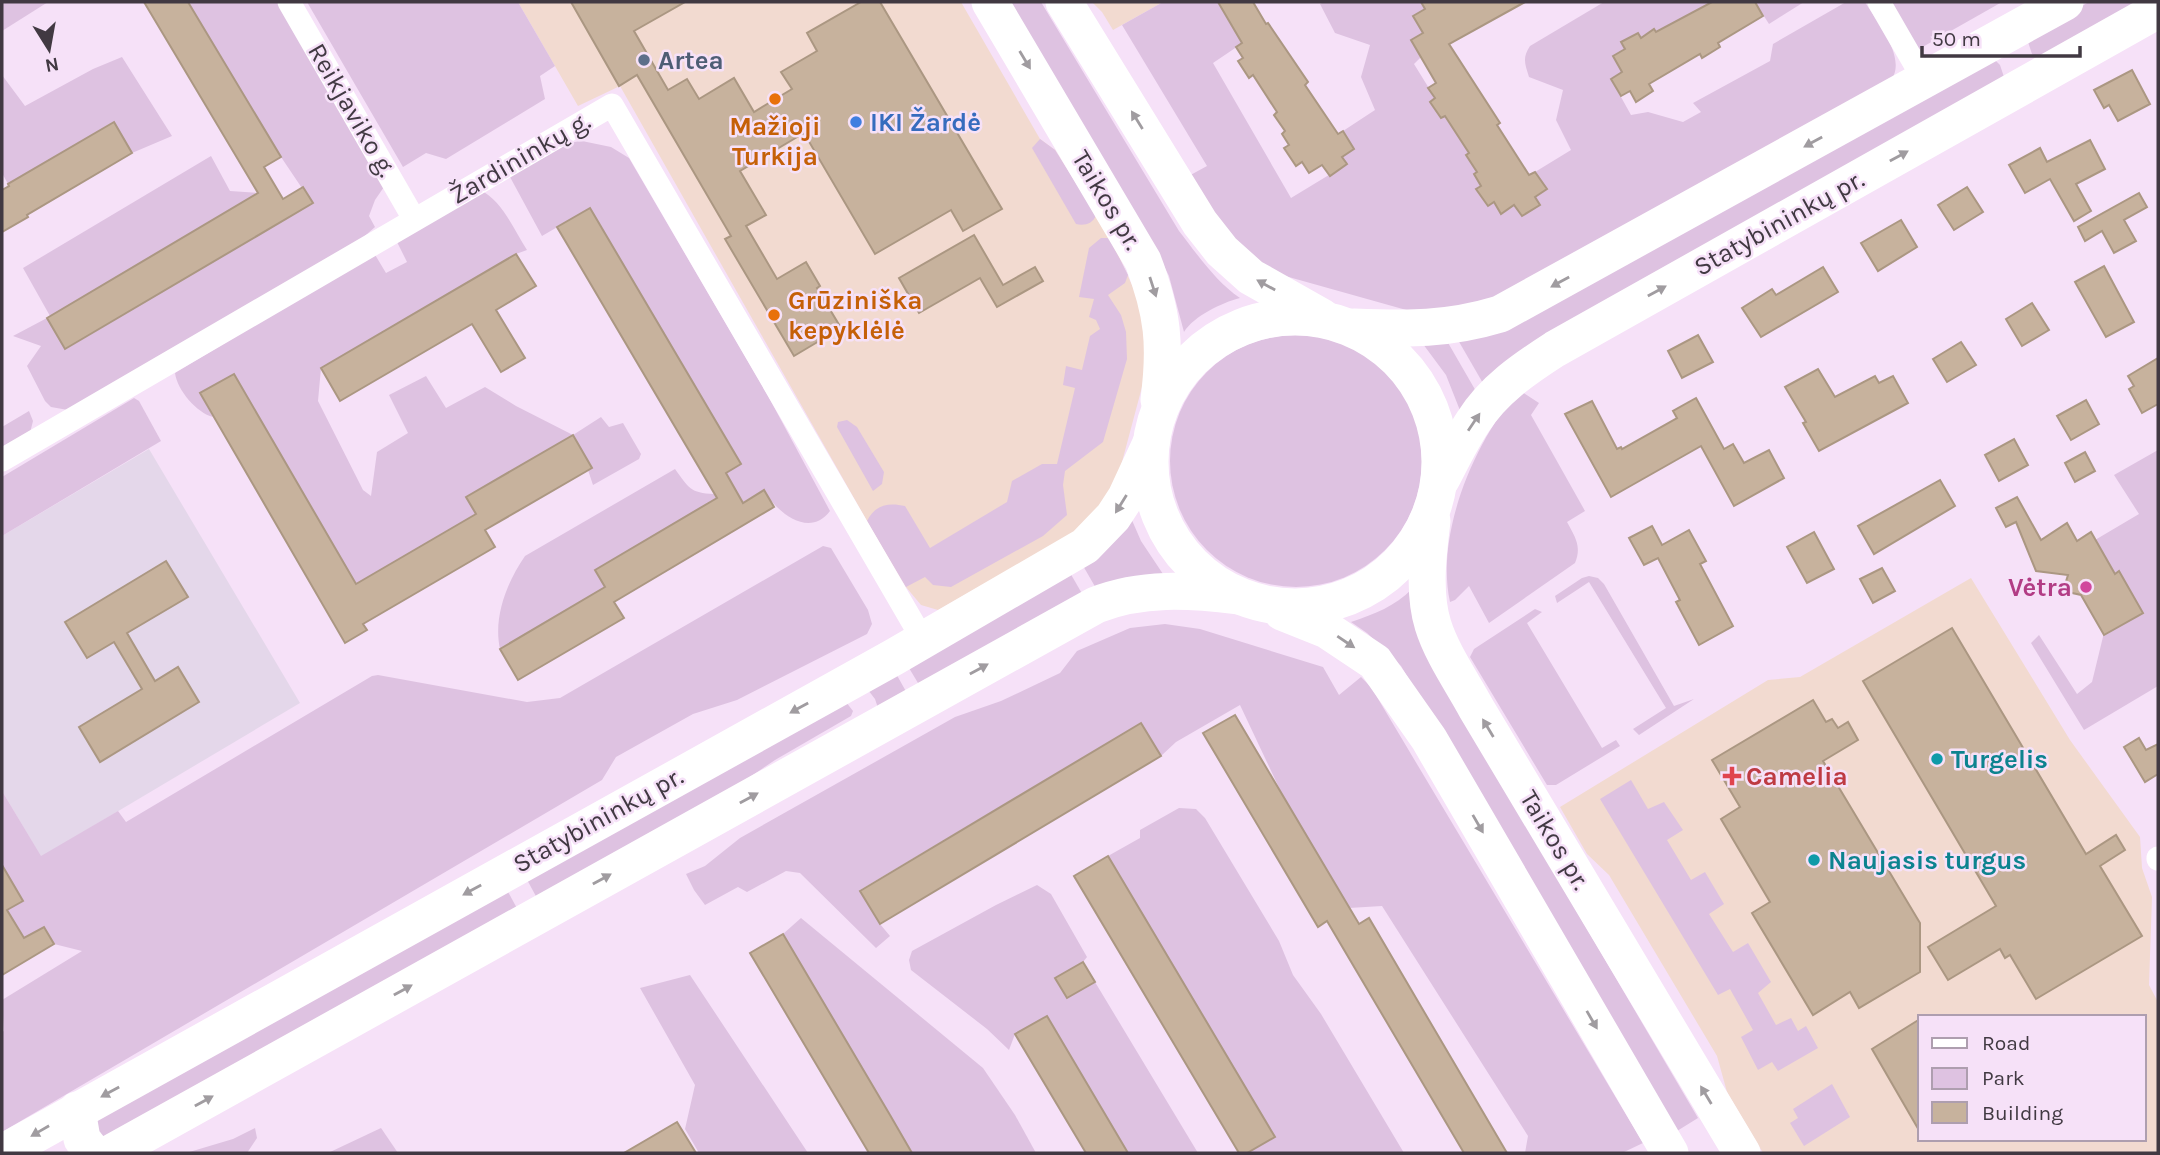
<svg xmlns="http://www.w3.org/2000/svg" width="2160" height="1155" viewBox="0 0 2160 1155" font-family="Karla,sans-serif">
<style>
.commercial{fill:#f2dad0;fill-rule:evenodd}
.education{fill:#e4d7ea}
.green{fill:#dec2e1}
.building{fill:#c7b29d;stroke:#ab9782;stroke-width:2}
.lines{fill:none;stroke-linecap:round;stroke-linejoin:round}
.minor{stroke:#fff;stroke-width:23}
.primary{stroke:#fff;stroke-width:37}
.oneway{fill:#a09ca0}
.service-dot{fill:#5c6f8a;stroke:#f6e1f8;stroke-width:2.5}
.food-dot{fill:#e8710a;stroke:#f6e1f8;stroke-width:2.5}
.shop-dot{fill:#3f7fe0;stroke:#f6e1f8;stroke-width:2.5}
.hotel-dot{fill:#d1479c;stroke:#f6e1f8;stroke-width:2.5}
.culture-dot{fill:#0f9aa8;stroke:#f6e1f8;stroke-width:2.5}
.health-dot{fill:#e0444e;stroke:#f6e1f8;stroke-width:2.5}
.labels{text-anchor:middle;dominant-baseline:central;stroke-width:5;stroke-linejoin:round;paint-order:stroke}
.service-label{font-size:26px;font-weight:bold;fill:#4e5e75;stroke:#f6e1f8;text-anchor:start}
.street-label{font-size:26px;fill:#413942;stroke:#f6e1f8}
.shop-label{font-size:26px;font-weight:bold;fill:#366cbe;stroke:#f6e1f8;text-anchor:start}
.food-label{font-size:26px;font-weight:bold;fill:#c56008;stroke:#f6e1f8}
.hotel-label{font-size:26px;font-weight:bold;fill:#b23c85;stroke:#f6e1f8;text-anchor:end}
.culture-label{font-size:26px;font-weight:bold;fill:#0d838f;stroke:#f6e1f8;text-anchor:start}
.health-label{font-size:26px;font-weight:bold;fill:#be3a42;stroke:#f6e1f8;text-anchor:start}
</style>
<rect width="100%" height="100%" fill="#f6e1f8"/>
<!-- commercial -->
<g class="commercial">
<polygon points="518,2 961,2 1040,139 1055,150 1060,158 1116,250 1142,307 1147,358 1142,387 1118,477 1088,525 938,610 921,605 906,587 867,521 620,86 578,106"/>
<polygon points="1092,2 1163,2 1113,30 1102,12"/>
<path d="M1971 578 2070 740 2140 837 2142 868 2152 897 2149 985 2158 1002V1153H1763L1727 1092 1717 1056 1609 875 1587 854 1560 807 1768 680 1800 677ZM1920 1017H2144V1139H1920Z"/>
</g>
<!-- education -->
<polygon class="education" points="149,449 300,703 41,857 2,791 2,536"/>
<!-- green -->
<g class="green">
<polygon points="2,2 48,2 2,31"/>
<polygon points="188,2 278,2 386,184 375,200 369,216 375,227 358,242 68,410 51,407 45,401 27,366 41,346 13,336 47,318 66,349 312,203 281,157"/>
<polygon points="307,2 518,2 555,66 540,76 545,99 446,159 426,153 403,167"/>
<path d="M1009 2H1041L1179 231C1197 254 1216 282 1240 298 1221 303 1194 316 1184 332L1169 276 1153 244Z"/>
<path d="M1163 2H1218L1228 18 1237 14 1253 36 1213 63 1291 198 1347 164 1342 156 1354 149 1343 131 1375 110 1361 77 1370 45 1335 33 1320 4 1324 2H1424L1422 4 1425 9 1413 17 1423 33 1421 57 1414 64 1435 98 1430 102 1441 118 1445 116 1462 142 1465 141 1477 172 1474 174 1481 186 1477 189 1488 206 1494 202 1501 213 1514 205 1522 216 1539 205 1535 197 1546 189 1535 172 1571 150 1556 120 1563 90 1529 77C1525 64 1522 58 1530 46L1604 2 1710 3 1656 32 1654 30 1641 38 1638 33 1621 42 1625 49 1613 56 1622 72 1611 79 1631 115 1648 112 1683 122 1701 112 1693 103 1770 61 1773 44 1846 2H1865C1877 22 1906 56 1892 79L1501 299 1417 313 1278 274 1246 257 1185 178 1207 166 1122 25Z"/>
<polygon points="1755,2 1804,2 1769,24"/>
<polygon points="1890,2 2002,2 1919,49"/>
<polygon points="2089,2 2147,2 2037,57 2032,54 2028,42 2035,32"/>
<polygon points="122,57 172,136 132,153 113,122 8,184 2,173 2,75 25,106 93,69"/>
<polygon points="1994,59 2000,65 2004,77 1484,385 1458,340"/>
<path d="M1040 139 1055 150 1096 215C1093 224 1084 226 1076 224L1032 148Z"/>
<path d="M582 141 611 147 629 158 767 394 830 511C809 539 777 512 764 491L743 503 726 473 741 464 590 208 542 236 510 177 567 143Z"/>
<polygon points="211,156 230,191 258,193 50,316 23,268"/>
<path d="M480 190C502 200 514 230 527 250L516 254 321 368 318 401 363 490 371 496 377 452 408 433 389 395 426 376 446 408 485 387 516 406 573 435 601 417 609 427 623 423 641 454 639 459 593 485 588 470 466 497 476 514 356 584 234 374 200 393 213 417C197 413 177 390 175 373L374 253 386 273 407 262 396 240Z"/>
<path d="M1101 238H1109L1128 275 1125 283 1108 295 1121 315 1126 332 1127 359 1103 442 1065 471 1063 485 1067 515 1043 536 951 587 933 585 925 577 906 587 867 521C875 505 888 502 905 506L930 548 1007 502 1012 481 1042 464H1057L1075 388 1063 385 1066 366 1082 370 1090 336 1100 329 1096 320 1089 317 1094 299 1079 297 1089 248Z"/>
<circle cx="1296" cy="461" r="126"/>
<polygon points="1447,341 1477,393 1461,413 1446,375 1423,344"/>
<path d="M1519 390 1539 403 1531 415 1585 511 1567 522C1575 537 1582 546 1575 563L1489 623 1469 586 1455 600 1450 602C1435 533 1475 441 1519 390Z"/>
<polygon points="134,398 139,401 161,441 2,536 2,477"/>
<polygon points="29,411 33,421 30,433 2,449 2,427"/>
<polygon points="847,420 857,427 884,472 882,484 873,491 837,427 838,422"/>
<polygon points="2158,450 2158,686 2084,730 2031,643 2039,635 2077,694 2092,682 2119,571 2115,574 2095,540 2139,514 2114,475"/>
<path d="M675 469C689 488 690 493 714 494L717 498 595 570 605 587 500 649C493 617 507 582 525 556Z"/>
<polygon points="1131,518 1141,541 1163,574 1097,590 1082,564"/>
<polygon points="823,546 831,548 868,610 872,624 867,634 737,700 693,714 616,757 602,780 2,1132 2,1032 4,1031 2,1000 82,951 54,944 44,927 24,938 7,910 23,900 2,865 2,791 41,856 118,811 126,822 372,676 378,675 527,702 560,698"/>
<polygon points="1069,571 1084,597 921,688 906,663"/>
<polygon points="1589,576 1598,578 1604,584 1674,706 1694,699 1639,735 1633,729 1666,708 1589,582 1557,603 1555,596 1582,578"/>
<path d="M1412 589 1429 660 1698 1118 1677 1131 1401 666 1367 633 1351 622C1375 614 1395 606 1412 589Z"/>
<polygon points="1535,609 1542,612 1527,623 1602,748 1616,740 1620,746 1556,785 1547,785 1470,657 1474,649"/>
<polygon points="1165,624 1200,629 1323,667 1339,695 1361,677 1371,687 1643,1143 1622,1153 1525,1153 1528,1136 1382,906 1349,908 1282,794 1240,705 1176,742 1161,756 1141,723 860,890 880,924 890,936 876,948 800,873 786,871 747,892 738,887 705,905 694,890 686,874 705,866 740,838 955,717 1001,701 1060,673 1077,651 1130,628"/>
<polygon points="894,670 908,695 879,711 875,699 865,686"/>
<polygon points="846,702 853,711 851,716 775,760 702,809 538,900 525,876"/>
<polygon points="1631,780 1648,809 1664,802 1683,830 1667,840 1691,880 1705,872 1724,904 1709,914 1733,952 1748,943 1771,982 1758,993 1776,1025 1791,1018 1798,1031 1806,1026 1818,1048 1778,1071 1772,1062 1758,1070 1741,1037 1753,1030 1730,989 1718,995 1600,799"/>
<polygon points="1179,808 1196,809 1205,818 1279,941 1293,975 1321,1014 1404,1153 1247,1153 1274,1137 1108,856 1140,838 1140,830"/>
<polygon points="1037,885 1051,894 1087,957 1083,962 1055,979 1067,998 1095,982 1198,1153 1128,1153 1047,1016 1015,1034 1009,1050 987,1029 911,970 909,960 912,951 996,905"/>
<polygon points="506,888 519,912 104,1142 92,1120"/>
<polygon points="801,918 983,1068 1015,1115 1036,1153 912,1153 783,934"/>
<polygon points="690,975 808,1153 699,1153 685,1129 695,1085 640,988"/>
<polygon points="1832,1084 1850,1117 1804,1146 1790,1123 1798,1118 1793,1109"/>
<polygon points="255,1128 257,1138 247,1153 186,1153 233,1139"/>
<polygon points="381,1128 398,1153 328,1153"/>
</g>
<!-- building -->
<g class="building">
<polygon points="144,2 188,2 281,157 264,167 283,199 303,187 313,203 65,349 47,318 258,193"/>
<polygon points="571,2 685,2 634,31 668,90 687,79 699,99 734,78 754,112 792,89 781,72 817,51 807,33 861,2 880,2 1002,209 963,231 951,210 875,254 804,133 740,171 766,215 746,226 777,279 806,262 820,286 817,288 841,328 794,356 725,239 731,236 637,75 619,86"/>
<polygon points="1218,2 1253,2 1266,24 1268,23 1308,82 1305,85 1338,134 1343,131 1354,149 1342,157 1347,164 1330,176 1322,165 1309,173 1302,162 1296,166 1284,148 1289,145 1282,134 1285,131 1274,115 1277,112 1253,75 1249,78 1238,61 1243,58 1236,47 1242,43"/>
<polygon points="1421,2 1525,2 1449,44 1500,123 1497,125 1529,175 1535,172 1547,189 1535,197 1540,205 1522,216 1514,205 1501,214 1494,202 1488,206 1476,189 1481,186 1474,174 1477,172 1466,155 1469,153 1445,116 1441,118 1430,102 1435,98 1428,88 1436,83 1411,40 1423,33 1413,16 1425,9"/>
<polygon points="1712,2 1755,2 1763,16 1718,43 1720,47 1702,58 1700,54 1649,84 1653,91 1636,102 1630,91 1621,96 1611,79 1622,72 1613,56 1625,49 1621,42 1638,33 1641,38 1654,29 1656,32"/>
<polygon points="2132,70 2150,104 2118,121 2109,105 2104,108 2094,90"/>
<polygon points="114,122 132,153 27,215 28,217 2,232 2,190 9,186 8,184"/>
<polygon points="2090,140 2105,169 2076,184 2091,211 2074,221 2050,179 2025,193 2009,165 2040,148 2047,162"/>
<polygon points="1967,187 1983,212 1954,230 1938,205"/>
<polygon points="2139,193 2147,207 2124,220 2136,241 2114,253 2102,231 2085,241 2078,227"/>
<polygon points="590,208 741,464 726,473 743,503 764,490 774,507 614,602 624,618 518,680 500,649 605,587 595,570 717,498 557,227"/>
<polygon points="1901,220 1917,247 1878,271 1861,243"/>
<polygon points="974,235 1003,285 1035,267 1043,281 997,307 980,278 919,313 899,278"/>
<polygon points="516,254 536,286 496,310 525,358 501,372 472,324 340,401 321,368"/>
<polygon points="2104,266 2134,322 2106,337 2075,282"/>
<polygon points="1823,267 1838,292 1761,337 1742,308 1772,289 1776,295"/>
<polygon points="2032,303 2049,330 2022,346 2006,319"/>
<polygon points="1698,335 1713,362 1682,378 1668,351"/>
<polygon points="1961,342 1976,365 1947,382 1933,359"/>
<polygon points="2158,358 2158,404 2142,413 2129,389 2134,386 2128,376"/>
<polygon points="1818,369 1835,397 1875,376 1879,383 1893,376 1908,403 1819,451 1803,423 1806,422 1785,387"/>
<polygon points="234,374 356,584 476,514 466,497 573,435 592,468 485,530 495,547 363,624 367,630 345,643 200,393"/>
<polygon points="1696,398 1724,449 1733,444 1744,463 1769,450 1784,478 1734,506 1701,446 1611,497 1565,414 1592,401 1617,449 1621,447 1622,449 1677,418 1673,411"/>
<polygon points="2086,400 2099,424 2071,440 2057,416"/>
<polygon points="2014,439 2028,465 1999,481 1985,455"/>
<polygon points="2085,452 2095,471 2075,482 2065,463"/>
<polygon points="1940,480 1955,506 1874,554 1858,526"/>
<polygon points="2017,497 2041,540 2067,523 2077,541 2091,532 2115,574 2119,571 2143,613 2104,635 2081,595 2063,591 2068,575 2036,571 2016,522 2006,527 1996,508"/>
<polygon points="1652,526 1662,545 1689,530 1706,561 1700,564 1733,626 1699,645 1676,602 1680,600 1658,558 1644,565 1629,538"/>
<polygon points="1814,532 1834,569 1807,583 1787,547"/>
<polygon points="166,561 188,597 127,633 155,681 178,667 199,702 100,762 79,727 142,689 114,642 87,658 65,622"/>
<polygon points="1882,568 1895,591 1873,603 1860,579"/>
<polygon points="1952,628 2086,854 2116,835 2125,850 2100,866 2142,936 2036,999 2010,955 2005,958 2000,949 1948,980 1928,947 1996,906 1863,681"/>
<polygon points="1813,700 1826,722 1832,719 1838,728 1848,722 1858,740 1823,761 1920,923 1920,972 1859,1008 1850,992 1813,1015 1752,913 1770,902 1721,819 1740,807 1712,760"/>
<polygon points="1235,715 1359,924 1369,918 1507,1153 1464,1153 1327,921 1318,927 1203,733"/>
<polygon points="1141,723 1161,756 880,924 860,891"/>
<polygon points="2139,738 2146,750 2158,744 2158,774 2145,782 2124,747"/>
<polygon points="1108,856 1275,1137 1247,1153 1239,1153 1074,876"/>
<polygon points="2,865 23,901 7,910 24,938 44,927 54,944 2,975"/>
<polygon points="783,934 890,1115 912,1153 869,1153 750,953"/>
<polygon points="1083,962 1095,982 1067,998 1055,978"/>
<polygon points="1047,1016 1128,1153 1086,1153 1015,1034"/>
<polygon points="1920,1019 1920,1132 1872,1049"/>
<polygon points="677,1122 696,1153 624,1153"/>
</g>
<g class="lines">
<!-- minor -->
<g class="minor">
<polyline points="289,2 414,219"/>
<polyline points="1879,2 1924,80"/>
<polyline points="2,460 612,105 923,640"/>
<polyline points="2158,858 2158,859"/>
</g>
<!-- primary -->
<g class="primary">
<path d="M990 2 1143 261C1163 313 1166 345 1159 400"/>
<polyline points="1064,2 1200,223 1222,251 1251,277 1322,317"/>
<circle cx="1295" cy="462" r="145"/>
<path d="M1354 327C1408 329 1447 330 1500 314L2065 2"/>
<path d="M1441 480C1451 461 1461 440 1473 422 1493 390 1524 369 1555 349L2158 10"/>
<path d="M1432 521C1428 554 1423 593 1433 625 1442 654 1462 682 1476 708L1742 1153"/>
<polyline points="1282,612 1327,630 1375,662 1429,739 1670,1153"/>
<polyline points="77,1110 82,1139 93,1153"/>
<polyline points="2,1153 894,657 1085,546 1113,517 1126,497 1151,443"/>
<path d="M111 1153 1096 605C1142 587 1189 590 1238 596"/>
</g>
</g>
<!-- one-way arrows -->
<defs><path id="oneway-solid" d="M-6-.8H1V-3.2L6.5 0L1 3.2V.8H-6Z" transform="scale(1.75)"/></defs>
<g class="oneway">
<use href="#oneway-solid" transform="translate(1025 60) rotate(59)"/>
<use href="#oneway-solid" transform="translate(1137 120) rotate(-122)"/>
<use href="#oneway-solid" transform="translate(1813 142) rotate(151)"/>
<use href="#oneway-solid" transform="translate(1899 156) rotate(-29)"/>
<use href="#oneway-solid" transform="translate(1560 282) rotate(151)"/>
<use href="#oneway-solid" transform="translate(1266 285) rotate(-151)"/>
<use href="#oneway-solid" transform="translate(1153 287) rotate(72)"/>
<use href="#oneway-solid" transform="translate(1657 291) rotate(-29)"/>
<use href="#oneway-solid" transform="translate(1474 422) rotate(-56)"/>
<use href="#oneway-solid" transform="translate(1121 504) rotate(122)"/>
<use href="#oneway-solid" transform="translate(1346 642) rotate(34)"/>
<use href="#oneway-solid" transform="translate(979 669) rotate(-29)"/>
<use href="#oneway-solid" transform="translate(799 708) rotate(151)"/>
<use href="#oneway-solid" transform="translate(1488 728) rotate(-121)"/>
<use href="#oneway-solid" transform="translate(749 798) rotate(-29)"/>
<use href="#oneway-solid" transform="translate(1478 824) rotate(60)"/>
<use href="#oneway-solid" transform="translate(602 879) rotate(-29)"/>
<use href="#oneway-solid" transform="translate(472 890) rotate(151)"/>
<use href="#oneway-solid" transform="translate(403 990) rotate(-29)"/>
<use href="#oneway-solid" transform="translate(1592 1020) rotate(60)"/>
<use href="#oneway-solid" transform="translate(110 1092) rotate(151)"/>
<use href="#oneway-solid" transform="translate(1706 1095) rotate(-121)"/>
<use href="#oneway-solid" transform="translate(204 1101) rotate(-29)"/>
<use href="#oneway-solid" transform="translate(40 1131) rotate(150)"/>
</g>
<!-- markers -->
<circle class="service-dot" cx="644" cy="60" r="7"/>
<g class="food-dot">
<circle cx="775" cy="99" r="7"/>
<circle cx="774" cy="315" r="7"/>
</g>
<circle class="shop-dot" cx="856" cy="122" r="7"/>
<circle class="hotel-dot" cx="2086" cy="587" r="7"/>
<g class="culture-dot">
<circle cx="1937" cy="759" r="7"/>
<circle cx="1814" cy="860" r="7"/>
</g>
<path class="health-dot" d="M1728.5 765.5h7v7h7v7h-7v7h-7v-7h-7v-7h7z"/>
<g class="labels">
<!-- service labels -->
<g class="service-label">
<text x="658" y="60">Artea</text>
</g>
<!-- street labels -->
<g class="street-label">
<text transform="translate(352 110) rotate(60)">Reikjaviko g.</text>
<text transform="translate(520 158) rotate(-30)">Žardininkų g.</text>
<text transform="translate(1107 200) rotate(59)">Taikos pr.</text>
<text transform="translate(1779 223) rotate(-29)">Statybininkų pr.</text>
<text transform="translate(598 820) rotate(-29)">Statybininkų pr.</text>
<text transform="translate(1555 840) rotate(59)">Taikos pr.</text>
</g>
<!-- shop labels -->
<g class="shop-label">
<text x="870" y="122">IKI Žardė</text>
</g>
<!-- food labels -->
<g class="food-label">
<text x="775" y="126">Mažioji<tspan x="775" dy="30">Turkija</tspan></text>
<text x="788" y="300" text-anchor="start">Grūziniška<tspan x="788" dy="30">kepyklėlė</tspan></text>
</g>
<!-- hotel labels -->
<g class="hotel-label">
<text x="2072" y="587">Vėtra</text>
</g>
<!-- culture labels -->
<g class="culture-label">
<text x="1951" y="759">Turgelis</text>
<text x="1828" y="860">Naujasis turgus</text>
</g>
<!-- health labels -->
<g class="health-label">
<text x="1746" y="776">Camelia</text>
</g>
</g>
<!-- border -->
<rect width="2160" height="1155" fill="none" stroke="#413942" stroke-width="7"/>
<!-- legend -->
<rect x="1918" y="1015" width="228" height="126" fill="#f6e1f8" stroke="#ae9eaf" stroke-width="2"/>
<rect x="1932" y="1038" width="35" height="10" fill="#ffffff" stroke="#ae9eaf" stroke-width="2"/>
<text x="1982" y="1050" font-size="21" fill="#413942">Road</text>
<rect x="1932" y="1068" width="35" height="21" fill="#dec2e1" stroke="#ae9eaf" stroke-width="2"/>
<text x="1982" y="1085" font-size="21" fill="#413942">Park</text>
<rect x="1932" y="1102" width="35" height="21" fill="#c7b29d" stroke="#ae9eaf" stroke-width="2"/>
<text x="1982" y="1120" font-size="21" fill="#413942">Building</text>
<!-- north arrow -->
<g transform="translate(49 49) rotate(169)" stroke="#f6e1f8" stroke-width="5" paint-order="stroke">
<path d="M0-5L12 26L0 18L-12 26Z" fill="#413942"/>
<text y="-10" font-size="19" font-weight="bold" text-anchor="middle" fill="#413942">N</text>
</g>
<!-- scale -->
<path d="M1922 46v10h158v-10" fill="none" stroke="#413942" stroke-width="3.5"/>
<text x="1932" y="46" font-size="21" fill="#413942" stroke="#f6e1f8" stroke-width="5" paint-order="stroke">50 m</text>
</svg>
